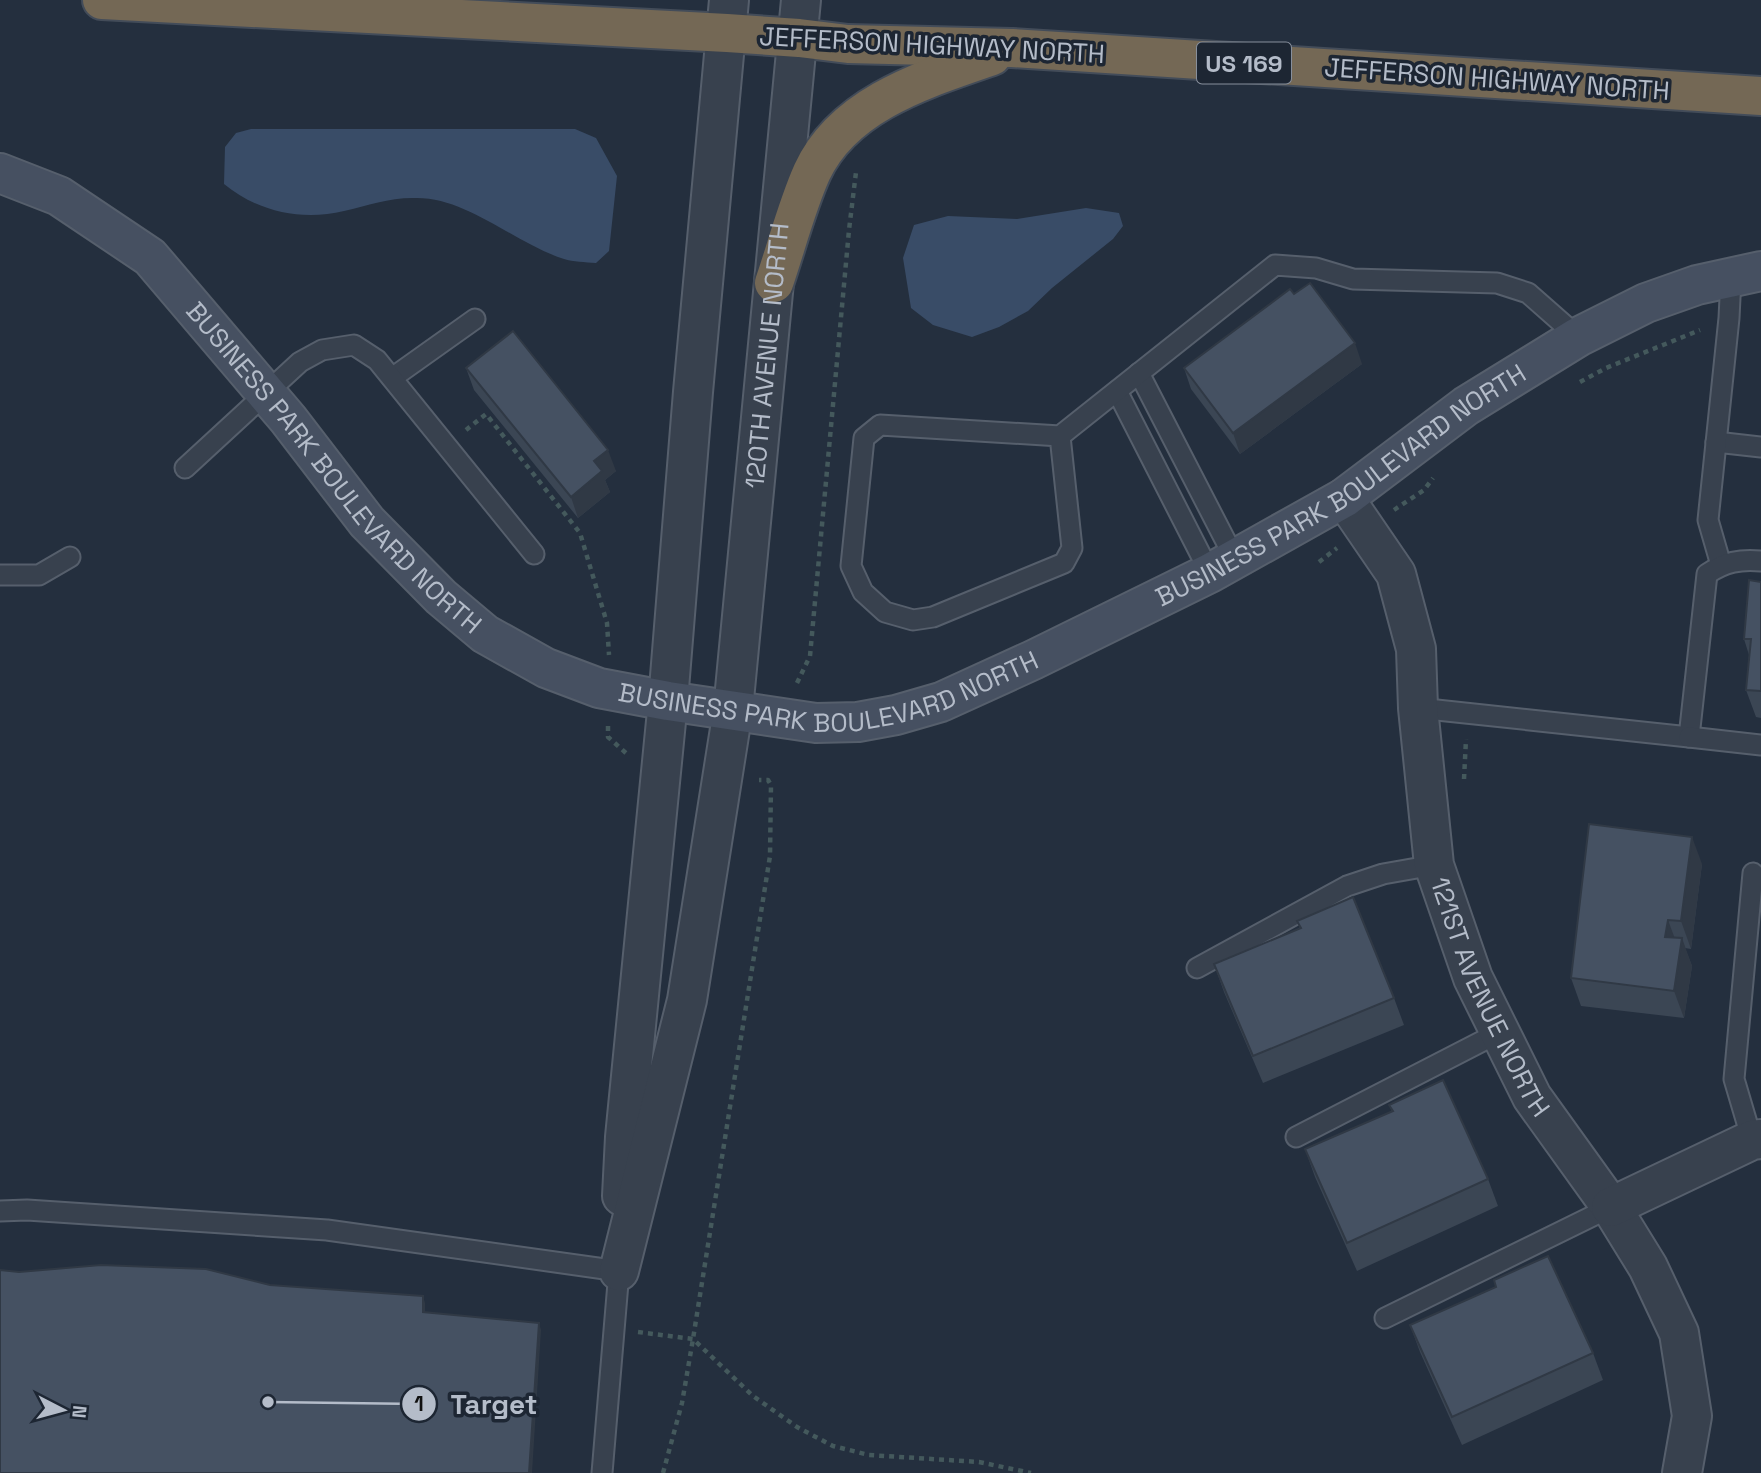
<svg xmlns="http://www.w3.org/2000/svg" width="1761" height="1473" viewBox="0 0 1761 1473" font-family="'Space Grotesk',sans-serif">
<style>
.water{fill:#394c67}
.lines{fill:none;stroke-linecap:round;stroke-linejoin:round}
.lane-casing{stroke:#565f6c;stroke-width:23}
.street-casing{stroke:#565f6c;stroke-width:42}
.secondary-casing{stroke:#565f6c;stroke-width:42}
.highway-casing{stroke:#434c59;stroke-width:42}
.path{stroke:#44595c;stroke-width:4.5;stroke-dasharray:5 5;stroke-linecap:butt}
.lane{stroke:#38414e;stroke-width:19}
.street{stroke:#38414e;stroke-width:38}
.secondary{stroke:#465061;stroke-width:38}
.highway{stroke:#746855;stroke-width:38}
.wall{fill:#3b4654}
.shaded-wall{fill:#303945}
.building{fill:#455162;stroke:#303945;stroke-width:2}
.labels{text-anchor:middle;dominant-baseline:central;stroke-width:7;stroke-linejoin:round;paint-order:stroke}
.shield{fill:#1d2633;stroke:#878f9c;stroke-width:2}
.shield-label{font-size:24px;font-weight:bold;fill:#b4bcc9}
.street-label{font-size:26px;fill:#b4bcc9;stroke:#1d2633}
.leader{fill:none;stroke:#b4bcc9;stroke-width:2.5}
.callout-dot{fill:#b4bcc9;stroke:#1d2633;stroke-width:2.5}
.mark-label{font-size:21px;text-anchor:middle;font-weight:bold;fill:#111}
.callout-label{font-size:28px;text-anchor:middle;font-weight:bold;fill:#b4bcc9;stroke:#1d2633;stroke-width:7;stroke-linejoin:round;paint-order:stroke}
</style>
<rect width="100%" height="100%" fill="#242f3e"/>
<!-- water -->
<g class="water">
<path d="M251 129H575L596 138 617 176 609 251 596 263C585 262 573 262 564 259 516 244 468 198 417 198 391 197 369 205 344 211 302 221 258 212 224 184L225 147 236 133Z"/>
<polygon points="1086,208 1119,213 1123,226 1113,239 1052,288 1028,311 999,327 972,337 933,325 911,308 903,258 914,225 948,216 1017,219"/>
</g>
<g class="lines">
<defs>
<g id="lane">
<polyline points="1139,373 1235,559"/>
<polyline points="392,378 475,319"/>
<polyline points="1117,391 1210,573"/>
<polyline points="1060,436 1072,548 1064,563 933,617 913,620 885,612 863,592 851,566 864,438 880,425 1060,436 1275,265 1316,268 1353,279 1497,283 1528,293 1578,337"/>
<polyline points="1716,442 1761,447"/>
<polyline points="185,468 300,362 322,350 354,345 377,360 534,554"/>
<polyline points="1721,565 1708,520 1729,318 1731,277"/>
<polyline points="0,575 39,575 70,557"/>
<path d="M1418 708 1689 737 1707 574C1725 562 1740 559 1761 561"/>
<polyline points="1689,737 1761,745"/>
<polyline points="1197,968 1347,886 1383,874 1434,865"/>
<polyline points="1296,1137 1500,1032"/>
<polyline points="1752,1140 1734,1079 1753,873"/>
<polyline points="0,1211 27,1210 327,1230 619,1271 602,1473"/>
<polyline points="1385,1318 1611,1207"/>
</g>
<g id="street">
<path id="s1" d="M1344 498 1396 574 1416 649 1418 708 1434 865 1473 978 1532 1097 1611 1207 1648 1267 1679 1333 1692 1416 1682 1473"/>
<polyline points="622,1196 625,1137 668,701 693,392 729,0"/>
<polyline points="1611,1207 1752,1140 1761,1139"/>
<path id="s2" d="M619 1271 687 1000 733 710 801 0"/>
</g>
<g id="secondary">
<path id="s3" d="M0 173 59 196 150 257 288 419 367 522 441 597 485 634 546 668 599 688 668 701 816 723 858 722 896 715 941 702 1033 660 1210 573 1344 498 1466 406 1578 337 1646 303 1697 285 1761 271"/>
</g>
<g id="highway">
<polyline points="102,0 727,33 799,38 848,44 1012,48 1761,96"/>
<path d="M774 283C786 248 797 205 812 172 844 103 926 79 992 56"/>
</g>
</defs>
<!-- lane casing -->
<use href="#lane" class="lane-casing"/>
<!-- street casing -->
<use href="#street" class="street-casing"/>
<!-- secondary casing -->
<use href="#secondary" class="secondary-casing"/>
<!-- highway casing -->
<use href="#highway" class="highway-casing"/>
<!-- path -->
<g class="path">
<polyline points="1580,382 1606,368 1700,330"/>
<polyline points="466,430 486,414 580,533 607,623 609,655"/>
<polyline points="1394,510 1424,490 1433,478"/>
<polyline points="1319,562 1337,548"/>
<polyline points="797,683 810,656 849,230 856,172"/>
<polyline points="608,726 608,737 627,754"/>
<polyline points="1464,779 1466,739"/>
<polyline points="638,1332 693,1339 753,1396 797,1427 833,1446 869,1455 979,1462 1031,1473"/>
<polyline points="663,1473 682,1403 693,1339 770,856 771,785 768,780 759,780"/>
</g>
<!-- lane -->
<use href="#lane" class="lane"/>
<!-- street -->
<use href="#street" class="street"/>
<!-- secondary -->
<use href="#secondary" class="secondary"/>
<!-- highway -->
<use href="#highway" class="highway"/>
</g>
<!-- wall -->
<g class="wall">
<polygon points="1362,364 1240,454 1191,389 1184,368"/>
<polygon points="466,368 616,471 605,480 610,492 578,518 474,390"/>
<polygon points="1761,582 1761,718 1756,717 1746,690 1749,655 1744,639"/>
<polygon points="1702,864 1691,949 1685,948 1692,966 1684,1018 1581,1006 1571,978"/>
<polygon points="1297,921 1394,998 1404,1025 1263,1083 1224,992 1214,964 1300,929"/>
<polygon points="1389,1105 1488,1179 1498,1206 1357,1271 1315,1177 1305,1149 1392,1112"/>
<polygon points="1410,1325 1593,1353 1603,1380 1462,1445 1420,1352"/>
</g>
<!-- shaded-wall -->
<g class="shaded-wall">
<polygon points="1355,343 1362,364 1240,454 1233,433"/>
<polygon points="608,450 616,471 605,480 610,492 578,518 571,497 594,461"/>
<polygon points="1692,837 1702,864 1691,949 1681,921"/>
<polygon points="1668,920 1678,947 1665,937"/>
<polygon points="1682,938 1692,966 1684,1018 1674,991"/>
<polygon points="423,1296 425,1303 425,1319 423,1312"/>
<polygon points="539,1323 541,1330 532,1473 529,1473"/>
</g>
<!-- building -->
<g class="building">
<polygon points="1310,283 1355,343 1233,433 1184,368 1290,289 1294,294"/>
<polygon points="513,331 608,450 594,461 602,471 571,497 466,368"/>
<polygon points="1749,580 1761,582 1761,691 1746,690 1751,639 1744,639"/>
<polygon points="1589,824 1692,837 1681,921 1668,920 1665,937 1682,938 1674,991 1571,978"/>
<polygon points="1353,897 1394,998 1253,1056 1214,964 1301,928 1297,921"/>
<polygon points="1443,1080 1488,1179 1347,1243 1305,1149 1393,1111 1389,1105"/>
<polygon points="1548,1256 1593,1353 1452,1417 1410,1325 1496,1287 1494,1280"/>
<polygon points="101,1265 206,1269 270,1285 423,1296 423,1312 539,1323 529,1473 0,1473 0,1270 19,1272"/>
</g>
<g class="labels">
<!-- shield labels -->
<rect class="shield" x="1197" y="42.5" width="94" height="41" rx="5"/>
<g class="shield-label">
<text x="1244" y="63">US 169</text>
</g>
<!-- street labels -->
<g class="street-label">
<text transform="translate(932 45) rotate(3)">JEFFERSON HIGHWAY NORTH</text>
<text transform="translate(1497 79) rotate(4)">JEFFERSON HIGHWAY NORTH</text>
<text stroke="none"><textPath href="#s2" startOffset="929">120TH AVENUE NORTH</textPath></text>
<text stroke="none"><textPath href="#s3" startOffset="453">BUSINESS PARK BOULEVARD NORTH</textPath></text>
<text stroke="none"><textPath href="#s3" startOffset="1608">BUSINESS PARK BOULEVARD NORTH</textPath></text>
<text stroke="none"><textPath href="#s3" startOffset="1041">BUSINESS PARK BOULEVARD NORTH</textPath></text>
<text stroke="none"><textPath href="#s1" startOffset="530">121ST AVENUE NORTH</textPath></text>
</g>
</g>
<!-- callouts -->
<path class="leader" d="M268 1402L419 1404"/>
<g class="callout-dot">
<circle cx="268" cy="1402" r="7"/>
<circle cx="419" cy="1404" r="18"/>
</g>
<g class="mark-label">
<text x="419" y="1411">1</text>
</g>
<g class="callout-label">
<text x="494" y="1414">Target</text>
</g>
<!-- north arrow -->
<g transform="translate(63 1410) rotate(96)" stroke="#1d2633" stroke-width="5" paint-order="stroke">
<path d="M0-5L12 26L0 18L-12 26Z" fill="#b4bcc9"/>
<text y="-10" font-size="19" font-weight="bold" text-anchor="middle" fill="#b4bcc9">N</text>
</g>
</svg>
